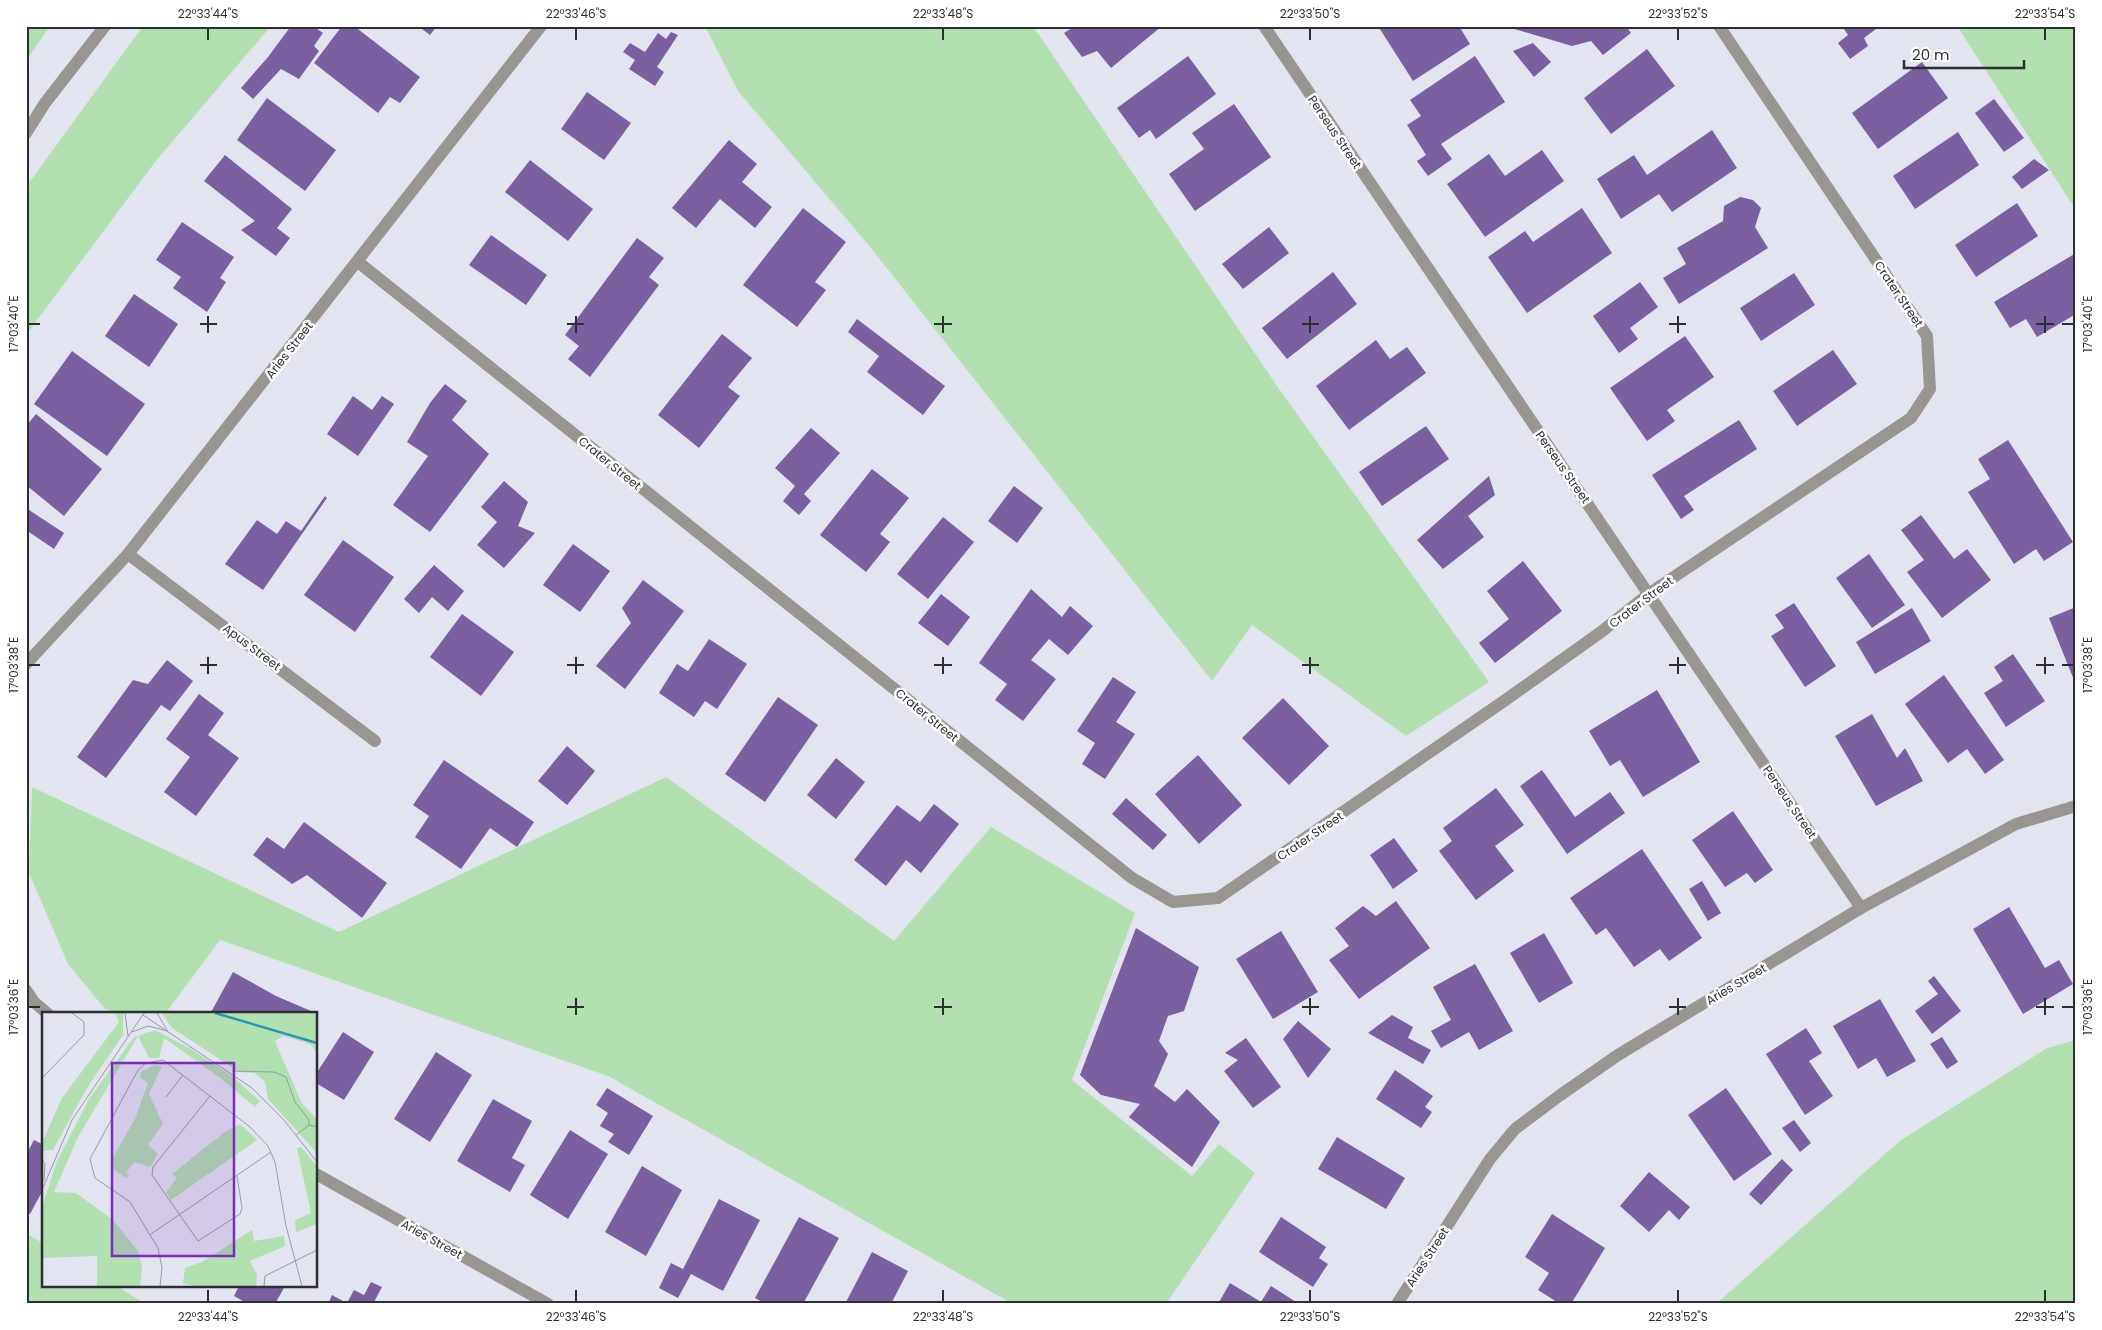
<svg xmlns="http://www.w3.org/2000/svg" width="2102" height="1330" viewBox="0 0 2102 1330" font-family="Poppins,sans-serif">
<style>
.green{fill:#b2e0b1}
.building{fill:#7a60a0}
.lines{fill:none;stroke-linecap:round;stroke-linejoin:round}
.minor{stroke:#999692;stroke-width:12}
.ticks{fill:none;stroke:#2c2e31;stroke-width:2}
.labels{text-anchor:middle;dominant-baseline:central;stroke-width:5;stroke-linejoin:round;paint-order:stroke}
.street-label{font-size:12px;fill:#2c2e31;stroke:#fff}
.inset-river{fill:none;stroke:#2699ae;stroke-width:2.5}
.inset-road{fill:none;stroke:#999ca3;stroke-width:1}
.view{fill:#7b2cbf;fill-opacity:0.15;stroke:#7b2cbf;stroke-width:2.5}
.inset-edge{fill:none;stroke:#2c2e31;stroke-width:2.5}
.neatline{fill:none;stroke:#2c2e31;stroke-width:2}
.ticks-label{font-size:12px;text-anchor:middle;fill:#2c2e31}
</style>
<rect width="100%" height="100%" fill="#e2e5ef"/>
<!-- green -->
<g class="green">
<polygon points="26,26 50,26 26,61"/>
<polygon points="143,26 271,26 155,162 26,335 26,187"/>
<polygon points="705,26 1033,26 1277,386 1489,682 1406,736 1252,625 1212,681 871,248 738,91"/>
<polygon points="1957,26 2076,26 2076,210"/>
<polygon points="666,777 894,941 991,827 1135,913 1072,1080 1192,1176 1219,1144 1255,1173 1166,1304 1013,1304 608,1076 220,940 165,1014 120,1014 105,1009 68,964 29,873 32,787 339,932"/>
<polygon points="2076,1040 2076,1304 1716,1304 1901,1140 2047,1048"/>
<polygon points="26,1233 44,1244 44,1286 116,1286 146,1304 26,1304"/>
</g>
<!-- building -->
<g class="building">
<polygon points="291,26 313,26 323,33 314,46 319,51 299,79 281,69 253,99 241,88 268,57"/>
<polygon points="342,26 354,26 420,77 400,103 390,97 378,113 314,63"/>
<polygon points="418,26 437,26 430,35"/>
<polygon points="1075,26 1162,26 1111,68 1097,51 1082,57 1064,33"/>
<polygon points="1378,26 1459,26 1470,44 1413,81"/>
<polygon points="1510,26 1626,26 1631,33 1603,55 1591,41 1572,46 1511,28"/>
<polygon points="1842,26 1880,26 1864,38 1868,46 1850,59 1838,43 1848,35"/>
<polygon points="671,32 678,35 657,67 664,72 655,86 629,69 635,60 623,52 630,43 645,52 658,33 666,39"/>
<polygon points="1533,43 1551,62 1534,77 1513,51"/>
<polygon points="1647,49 1675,86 1611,134 1584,98"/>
<polygon points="1188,56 1216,94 1156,139 1150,130 1139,138 1117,108"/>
<polygon points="1475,56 1505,102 1441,144 1452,159 1428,176 1417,161 1426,155 1407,125 1421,116 1410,100"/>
<polygon points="1922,62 1948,98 1878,149 1852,113"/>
<polygon points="587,92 631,123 604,160 561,129"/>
<polygon points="267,98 336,150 305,191 237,140"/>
<polygon points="1994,99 2024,138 2004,152 1975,113"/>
<polygon points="1234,104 1271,157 1195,211 1169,174 1204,149 1192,133"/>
<polygon points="1712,130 1737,168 1672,212 1659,194 1621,219 1597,179 1634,155 1647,175"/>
<polygon points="1958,132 1979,165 1915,209 1893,176"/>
<polygon points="729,140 757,164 742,182 772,207 755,228 720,199 696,228 672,208"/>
<polygon points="1542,150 1564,181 1485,237 1447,184 1489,154 1505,176"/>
<polygon points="225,155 292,209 277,228 290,238 276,256 241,230 255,221 204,181"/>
<polygon points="2034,159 2049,170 2022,189 2012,177"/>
<polygon points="530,160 593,209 568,241 505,192"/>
<polygon points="1740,197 1753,200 1761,208 1755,227 1768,248 1679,304 1663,278 1686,264 1677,248 1723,221 1724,206"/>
<polygon points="2017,203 2038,236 1976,277 1955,245"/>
<polygon points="803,208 846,242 815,282 826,290 797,327 743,285"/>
<polygon points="1582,208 1612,253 1527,313 1488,257 1525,231 1533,242"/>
<polygon points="182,222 234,257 220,278 226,282 207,312 173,288 181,277 156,260"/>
<polygon points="1269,227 1289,253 1243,289 1222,264"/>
<polygon points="491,235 547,275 526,305 469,265"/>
<polygon points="637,238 664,258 649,277 659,285 590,377 568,359 579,346 565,335"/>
<polygon points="2076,253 2076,314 2037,337 2026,319 2010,328 1994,302"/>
<polygon points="1333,272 1357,304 1287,359 1262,328"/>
<polygon points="1794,273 1815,305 1761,341 1740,308"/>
<polygon points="1640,282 1658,307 1630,328 1638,339 1619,353 1593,316"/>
<polygon points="134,294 178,324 149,367 105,336"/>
<polygon points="857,319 945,386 923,415 867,372 879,356 848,332"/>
<polygon points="722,334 752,358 728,387 740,396 699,448 658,415"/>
<polygon points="1685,336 1714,377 1667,410 1675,421 1647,441 1610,388"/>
<polygon points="1376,340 1390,359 1407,347 1426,373 1349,430 1316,386"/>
<polygon points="1833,350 1857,384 1797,426 1773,391"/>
<polygon points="72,351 145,404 107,456 34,404"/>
<polygon points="445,384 467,401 452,420 489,454 430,532 393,505 428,456 407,442 430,403"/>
<polygon points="353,396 372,410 382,396 394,404 358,456 327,434"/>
<polygon points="36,414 102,469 64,516 26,485 26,426"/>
<polygon points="1739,420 1757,449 1684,496 1694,510 1681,519 1652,475"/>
<polygon points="1426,426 1449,459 1382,506 1359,472"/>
<polygon points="811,428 840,453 804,494 811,501 799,515 783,501 795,486 775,468"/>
<polygon points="2008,440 2073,542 2044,561 2036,549 2014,564 1968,492 1990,479 1978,459"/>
<polygon points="872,469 909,498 880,534 890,542 866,572 820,535"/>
<polygon points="1489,476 1495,495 1468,516 1484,537 1443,569 1417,540"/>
<polygon points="504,481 528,502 518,526 535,533 504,568 477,545 497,522 481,507"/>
<polygon points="1014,486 1043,508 1017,543 988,521"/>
<polygon points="325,496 327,498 263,590 225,564 257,520 277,534 286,521 301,531"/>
<polygon points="26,508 64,533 54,549 26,530"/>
<polygon points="1921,515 1954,559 1967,549 1991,580 1942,618 1907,572 1924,560 1901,530"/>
<polygon points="943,517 974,542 928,599 897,574"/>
<polygon points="343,540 394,577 355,632 304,595"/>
<polygon points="573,544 610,571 580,612 543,585"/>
<polygon points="1869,554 1905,605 1872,628 1836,578"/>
<polygon points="1523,561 1562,611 1495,663 1479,643 1509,619 1487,591"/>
<polygon points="434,565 464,591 448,611 432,597 419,613 404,599"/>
<polygon points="643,580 684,611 625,689 596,666 631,623 622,608"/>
<polygon points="1031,589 1062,617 1070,606 1093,626 1068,655 1049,639 1031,660 1056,679 1023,721 995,700 1007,684 979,663"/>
<polygon points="941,594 970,617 948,646 918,623"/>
<polygon points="1794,603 1836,666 1805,687 1771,636 1784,628 1775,615"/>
<polygon points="2076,607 2076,685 2049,618"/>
<polygon points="1912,608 1931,641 1875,674 1856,642"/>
<polygon points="462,614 514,652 481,696 430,657"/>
<polygon points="709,639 747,664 717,709 705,701 694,717 659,693 677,664 688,671"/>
<polygon points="2013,654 2045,701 2006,727 1984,693 2003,681 1994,667"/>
<polygon points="167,660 193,681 170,711 161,705 106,778 77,757 133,680 148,684"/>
<polygon points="1944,675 2004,760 1985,774 1967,749 1948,763 1905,704"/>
<polygon points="1113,677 1136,692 1116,722 1135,734 1105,779 1082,764 1095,743 1077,731"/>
<polygon points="1657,690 1700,762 1643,797 1620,760 1610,766 1589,731"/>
<polygon points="199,694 224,713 208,735 239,758 196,816 164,792 190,757 166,739"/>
<polygon points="778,697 818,725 765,802 725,774"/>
<polygon points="1283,698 1329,746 1289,785 1242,738"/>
<polygon points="1872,714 1897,758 1905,748 1923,781 1876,806 1835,736"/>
<polygon points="567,746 595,771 567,805 538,781"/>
<polygon points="1198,755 1242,805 1199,844 1155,794"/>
<polygon points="836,758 865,782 836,819 807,795"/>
<polygon points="444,760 534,822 517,847 490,828 461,869 415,837 429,816 413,805"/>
<polygon points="1542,770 1575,817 1610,792 1625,813 1567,854 1520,786"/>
<polygon points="1496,788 1524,825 1495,846 1514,871 1476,900 1439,851 1452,841 1443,828"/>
<polygon points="1126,798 1167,835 1153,850 1112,814"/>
<polygon points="934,804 959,824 921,873 906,860 886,886 854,860 897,805 920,822"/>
<polygon points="1733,811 1773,870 1755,883 1747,873 1725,887 1692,840"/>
<polygon points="304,822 387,883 362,918 307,875 292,884 253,855 267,837 284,849"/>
<polygon points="1394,838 1418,871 1393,889 1370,855"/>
<polygon points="1642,849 1702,938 1669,961 1660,949 1634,967 1606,928 1596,935 1570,898"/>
<polygon points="1702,881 1721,913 1708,921 1689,889"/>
<polygon points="1396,901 1430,948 1359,999 1329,960 1349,946 1335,928 1363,906 1376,916"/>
<polygon points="2009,907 2045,968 2059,960 2073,984 2023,1014 1973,929"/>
<polygon points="1136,928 1199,967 1184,1011 1168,1016 1159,1041 1168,1054 1154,1086 1175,1102 1187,1089 1220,1122 1192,1167 1129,1117 1140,1104 1101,1095 1080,1075"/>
<polygon points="1281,931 1318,992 1273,1019 1236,959"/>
<polygon points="1544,933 1573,983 1539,1003 1510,953"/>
<polygon points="1475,964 1513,1031 1479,1050 1469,1032 1441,1048 1431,1031 1451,1020 1433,987"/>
<polygon points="233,972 276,996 311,1011 310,1014 210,1014"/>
<polygon points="1934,976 1961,1011 1932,1034 1915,1011 1938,994 1928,981"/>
<polygon points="1880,999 1916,1061 1887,1077 1876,1058 1858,1069 1833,1026"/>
<polygon points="1392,1015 1413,1027 1408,1038 1431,1050 1423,1064 1368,1033"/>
<polygon points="1298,1021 1331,1049 1308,1078 1283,1039"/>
<polygon points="1806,1028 1822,1053 1809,1061 1833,1096 1805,1115 1766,1054"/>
<polygon points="343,1032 374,1052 344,1100 316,1083 316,1074"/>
<polygon points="1942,1037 1958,1062 1947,1069 1930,1044"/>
<polygon points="1246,1038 1281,1087 1253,1108 1224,1071 1238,1060 1225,1053"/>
<polygon points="436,1052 472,1075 430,1142 394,1119"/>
<polygon points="1395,1070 1433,1096 1425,1107 1432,1112 1421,1128 1376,1099"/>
<polygon points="607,1088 653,1116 629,1155 608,1142 614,1134 600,1126 608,1113 596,1105"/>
<polygon points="1726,1088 1772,1154 1734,1181 1688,1115"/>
<polygon points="493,1099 532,1121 512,1158 525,1165 510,1192 457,1161"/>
<polygon points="1794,1120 1811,1143 1800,1152 1782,1128"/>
<polygon points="570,1130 608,1154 568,1219 530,1195"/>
<polygon points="1337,1137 1405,1178 1386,1209 1318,1169"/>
<polygon points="34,1140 44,1145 44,1188 30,1214 26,1212 26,1155"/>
<polygon points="1782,1159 1793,1170 1761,1205 1749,1194"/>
<polygon points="642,1166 682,1190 646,1256 605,1232"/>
<polygon points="1649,1172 1690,1207 1679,1220 1669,1210 1649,1232 1620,1206"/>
<polygon points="719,1199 760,1220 723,1291 691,1274 678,1298 659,1288 671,1263 683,1269"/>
<polygon points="1552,1214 1605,1248 1571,1304 1560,1304 1538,1290 1549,1273 1525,1257"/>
<polygon points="799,1217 839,1238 803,1304 766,1304 755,1298"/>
<polygon points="1281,1217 1326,1247 1319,1258 1328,1264 1313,1287 1259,1252"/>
<polygon points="872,1252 908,1271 891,1304 845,1304"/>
<polygon points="371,1282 382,1287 373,1304 328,1304 332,1295 347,1303 354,1290 364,1295"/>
<polygon points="1230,1283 1261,1302 1271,1286 1296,1302 1295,1304 1218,1304"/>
<polygon points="239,1286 285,1286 275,1304 248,1304 234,1296"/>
</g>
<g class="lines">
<!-- minor -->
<g class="minor">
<path d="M1264 26C1462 321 1664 613 1861 908"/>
<polyline points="26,133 45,103 105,26"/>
<polyline points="358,262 1132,878 1173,902 1218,898 1504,701 1601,632 1650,593 1911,418 1930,389 1927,336 1719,26"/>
<polyline points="128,554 375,741"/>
<polyline points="26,664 128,554 541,26"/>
<polyline points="26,990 34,1002 48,1014"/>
<polyline points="316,1174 548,1304"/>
<polyline points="1397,1304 1490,1159 1515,1129 1559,1096 1618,1055 1861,908 2016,824 2076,806"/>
</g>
</g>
<!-- ticks -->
<path class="ticks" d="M208 28V40M576 28V40M943 28V40M1310 28V40M1678 28V40M2045 28V40M208 316V333M576 316V333M943 316V333M1310 316V333M1678 316V333M2045 316V333M28 324H40M200 324H217M567 324H584M934 324H952M1302 324H1319M1669 324H1686M2036 324H2054M2062 324H2074M208 657V674M576 657V674M943 657V674M1310 657V674M1678 657V674M2045 657V674M28 665H40M200 665H217M567 665H584M934 665H952M1302 665H1319M1669 665H1686M2036 665H2054M2062 665H2074M576 998V1015M943 998V1015M1310 998V1015M1678 998V1015M2045 998V1015M28 1007H40M567 1007H584M934 1007H952M1302 1007H1319M1669 1007H1686M2036 1007H2054M2062 1007H2074M208 1290V1302M576 1290V1302M943 1290V1302M1310 1290V1302M1678 1290V1302M2045 1290V1302"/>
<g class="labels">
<!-- street labels -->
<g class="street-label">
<text transform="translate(1335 132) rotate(56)">Perseus Street</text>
<text transform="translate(1899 294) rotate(56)">Crater Street</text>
<text transform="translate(289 350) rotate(-52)">Aries Street</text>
<text transform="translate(610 463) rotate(39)">Crater Street</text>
<text transform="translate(1563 467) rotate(55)">Perseus Street</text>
<text transform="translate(1641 602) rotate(-37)">Crater Street</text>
<text transform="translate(252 647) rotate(37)">Apus Street</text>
<text transform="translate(927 715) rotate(39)">Crater Street</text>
<text transform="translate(1790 802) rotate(56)">Perseus Street</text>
<text transform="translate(1310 836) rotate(-34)">Crater Street</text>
<text transform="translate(1736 984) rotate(-31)">Aries Street</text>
<text transform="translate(432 1239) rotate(29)">Aries Street</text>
<text transform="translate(1427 1257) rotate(-57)">Aries Street</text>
</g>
</g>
<!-- overview -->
<g transform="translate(42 1012)">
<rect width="275" height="275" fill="#e2e5ef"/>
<path d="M73 1H81V23L45 76 11 138 0 139V131L20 86 77 10ZM120 1H275V41L268 32 241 24 233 29 260 92 275 107V141L226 87 223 70 213 61 197 60 130 16ZM113 18 149 37 190 64 218 89 213 95 177 65 122 26 117 46H107L96 24 36 125 12 180 34 181 71 208 96 239 100 256 98 274H55V244L0 246V195L15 149 47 87 92 25ZM112 53 120 54 107 82 121 112 106 133 116 142 108 155 93 150 84 160 87 163 84 166 71 157 69 149 93 107 106 71 98 65 99 60ZM198 112 215 128 129 188 124 180 135 166 130 162 184 119ZM259 135 275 154V212L254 220 253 208 269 201 255 136ZM210 218 212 229 242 224 243 234 208 249 215 263 214 274H152L141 271 143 256 160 250Z" fill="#b2e0b1"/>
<path class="inset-river" d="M173 1 275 31"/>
<path class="inset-road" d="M83 1 86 24M115 1 125 18M101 3 210 76 242 108 275 150M90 20 106 14 126 19M190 59 232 60 244 65 253 90 267 108V113M0 66 42 23V10L30 1M168 84 111 155 110 163 156 229 198 202 200 196 195 164M124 85 141 63M254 123 267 113 275 115M0 147 3 152 2 169M0 178 30 108 102 1M109 222 229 140M118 274 120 256 116 236 88 190 53 166 48 147 96 58 104 51 121 48 208 115 226 134 233 150 244 214 260 274M222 274 223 264 275 238"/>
<path class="view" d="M70 51H192V244H70Z"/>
<rect width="275" height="275" class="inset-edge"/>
</g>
<!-- border -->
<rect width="2102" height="1330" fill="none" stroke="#ffffff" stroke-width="55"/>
<!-- scale -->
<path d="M1904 60v8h120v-8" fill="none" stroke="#2c2e31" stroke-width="2.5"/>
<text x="1912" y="60" font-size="15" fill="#2c2e31" stroke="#ffffff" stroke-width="4" paint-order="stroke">20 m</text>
<rect x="28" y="28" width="2046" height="1274" class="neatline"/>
<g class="ticks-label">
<text x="208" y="18">22°33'44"S</text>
<text x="576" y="18">22°33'46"S</text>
<text x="943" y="18">22°33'48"S</text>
<text x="1310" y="18">22°33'50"S</text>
<text x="1678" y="18">22°33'52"S</text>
<text x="2045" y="18">22°33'54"S</text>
<text transform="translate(2088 324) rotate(-90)" y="4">17°03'40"E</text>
<text transform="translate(14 324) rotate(-90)" y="4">17°03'40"E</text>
<text transform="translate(2088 665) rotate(-90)" y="4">17°03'38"E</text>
<text transform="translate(14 665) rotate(-90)" y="4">17°03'38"E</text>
<text transform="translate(2088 1007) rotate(-90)" y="4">17°03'36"E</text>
<text transform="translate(14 1007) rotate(-90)" y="4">17°03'36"E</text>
<text x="208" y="1321">22°33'44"S</text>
<text x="576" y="1321">22°33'46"S</text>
<text x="943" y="1321">22°33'48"S</text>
<text x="1310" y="1321">22°33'50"S</text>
<text x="1678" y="1321">22°33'52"S</text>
<text x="2045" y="1321">22°33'54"S</text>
</g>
</svg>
